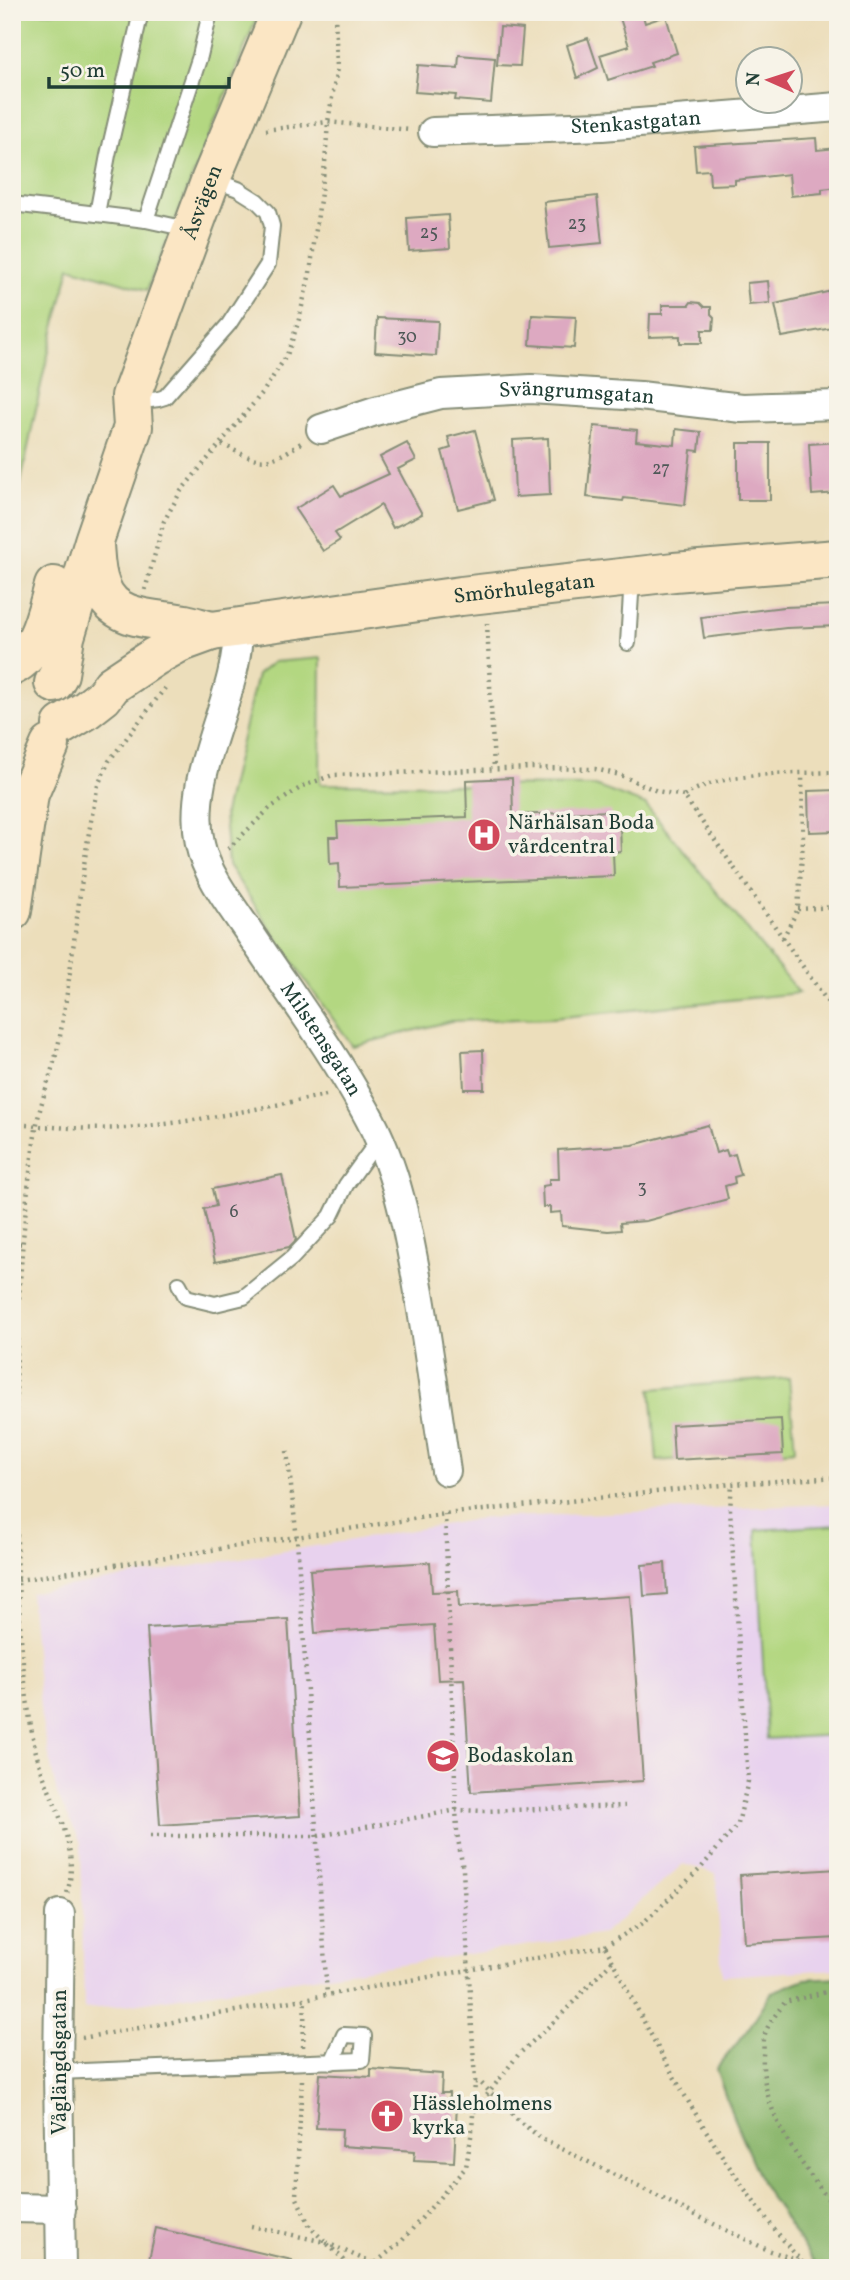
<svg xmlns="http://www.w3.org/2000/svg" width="850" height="2280" viewBox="0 0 850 2280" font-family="Vollkorn,serif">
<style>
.built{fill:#e8d2ee}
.green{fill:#b3d781;stroke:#698a5a;stroke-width:2}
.forest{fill:#8eb86f;stroke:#567a52;stroke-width:2}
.building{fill:#dda9c1}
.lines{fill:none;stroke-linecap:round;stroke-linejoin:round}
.lane-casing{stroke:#868e78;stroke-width:18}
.street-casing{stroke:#868e78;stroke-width:32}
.secondary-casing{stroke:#868e78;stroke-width:42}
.path{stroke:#868e78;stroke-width:4.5;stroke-dasharray:2 5;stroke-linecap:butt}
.lane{stroke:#fff;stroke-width:14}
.street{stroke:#fff;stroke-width:28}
.secondary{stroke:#fbe6c4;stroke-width:38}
.labels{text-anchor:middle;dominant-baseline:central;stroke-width:7;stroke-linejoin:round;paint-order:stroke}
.number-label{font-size:18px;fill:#4e5857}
.street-label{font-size:21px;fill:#1f3d34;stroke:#f7f3e8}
.poi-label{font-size:21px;fill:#1f3d34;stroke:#f7f3e8;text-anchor:start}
</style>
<rect width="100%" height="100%" fill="#f7f3e8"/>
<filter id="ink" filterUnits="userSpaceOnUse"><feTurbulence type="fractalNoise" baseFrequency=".0143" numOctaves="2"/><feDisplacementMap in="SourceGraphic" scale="14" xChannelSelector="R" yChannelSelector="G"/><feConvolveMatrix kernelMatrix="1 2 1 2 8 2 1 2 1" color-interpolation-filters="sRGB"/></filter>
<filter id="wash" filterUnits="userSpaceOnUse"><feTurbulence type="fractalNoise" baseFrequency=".00686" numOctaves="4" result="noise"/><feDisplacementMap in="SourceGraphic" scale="28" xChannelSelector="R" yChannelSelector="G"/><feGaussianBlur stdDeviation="1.57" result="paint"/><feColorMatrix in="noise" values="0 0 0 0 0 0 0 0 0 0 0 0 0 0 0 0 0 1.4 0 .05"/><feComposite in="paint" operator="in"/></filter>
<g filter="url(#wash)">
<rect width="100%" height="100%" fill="#ecdebb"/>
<!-- built -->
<polygon class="built" points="838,1504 838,1969 722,1976 716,1873 683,1864 603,1934 112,2007 84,2009 81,1843 57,1795 41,1717 30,1593 485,1518"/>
<!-- green -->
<g class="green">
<polygon points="12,12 259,12 147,290 70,267 43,375 12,525"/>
<polygon points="321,658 320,784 595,786 646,805 799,993 553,1018 451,1021 353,1046 311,989 228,865 224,813 257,675 273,662"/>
<polygon points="789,1378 795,1450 657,1461 651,1389"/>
<polygon points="838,1525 838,1735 767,1739 756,1530"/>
</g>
<!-- forest -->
<polygon class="forest" points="838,1977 838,2268 817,2268 762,2184 733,2117 716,2069 747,2031 772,1992 805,1979"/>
<g id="blocks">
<!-- building -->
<g class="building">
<polygon points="618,12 642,12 645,23 666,16 677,53 650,62 652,66 608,80 600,55 629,46"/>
<polygon points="500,27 523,29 520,66 497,65"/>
<polygon points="588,38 598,68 577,78 567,45"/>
<polygon points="459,55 495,58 491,103 455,100 456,95 415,92 418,65 458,68"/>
<polygon points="816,138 817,150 838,148 838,187 822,189 822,193 791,196 789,174 735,180 735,184 710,185 709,170 696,171 694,146"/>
<polygon points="597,196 602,243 549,248 544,202"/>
<polygon points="448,215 450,248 409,251 407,218"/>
<polygon points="768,281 770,303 749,305 747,283"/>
<polygon points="836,290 838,327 782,337 775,304"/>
<polygon points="691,302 700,303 704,307 711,307 711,314 714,317 713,330 702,330 702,343 680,343 680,336 649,337 650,314 662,314 662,305 689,305"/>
<polygon points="532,315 576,317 574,348 530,345"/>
<polygon points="377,318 438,321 436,356 375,352"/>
<polygon points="594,426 637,430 636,441 675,445 676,429 701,432 699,451 691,450 685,505 624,498 623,501 587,497"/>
<polygon points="475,430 494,500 458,509 442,451 451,448 448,437"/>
<polygon points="548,438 550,495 515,497 513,440"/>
<polygon points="838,442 838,493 812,495 809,444"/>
<polygon points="407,443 416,460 398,469 422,514 393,528 381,505 335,533 340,540 323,551 295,509 334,485 341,496 389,474 380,457"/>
<rect x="738" y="443" width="32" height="57"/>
<polygon points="838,605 838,626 786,628 704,638 701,617 784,607"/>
<polygon points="512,778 513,815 611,811 611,826 620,825 621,851 613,852 614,876 340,887 339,863 330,864 329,837 338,837 337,822 467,817 466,780"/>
<polygon points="838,790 838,831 809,832 808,791"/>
<polygon points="483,1050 484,1089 464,1089 462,1051"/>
<polygon points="708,1125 716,1153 726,1150 728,1156 735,1154 741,1175 734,1177 735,1183 725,1186 728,1199 646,1221 620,1223 621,1230 608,1231 562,1226 561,1212 550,1213 550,1207 543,1207 542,1186 549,1185 549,1179 559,1179 558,1150 633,1145"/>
<polygon points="282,1175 296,1240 289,1247 215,1262 204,1209 216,1206 212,1189"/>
<polygon points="781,1419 783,1454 674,1460 672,1425"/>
<polygon points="430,1562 432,1592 458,1591 459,1607 630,1596 643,1781 471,1792 464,1679 438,1680 434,1625 315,1633 310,1570"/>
<polygon points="665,1563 667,1594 644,1596 642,1565"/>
<polygon points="288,1619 300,1816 160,1825 147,1628"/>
<polygon points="838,1869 838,1938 744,1943 740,1875"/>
<polygon points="371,2069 442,2074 441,2093 449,2093 449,2104 457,2104 454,2162 414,2160 415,2151 341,2146 342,2129 316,2128 320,2074 371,2077"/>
<polygon points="156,2228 292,2260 291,2268 147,2268"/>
</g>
</g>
</g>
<g filter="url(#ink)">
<use href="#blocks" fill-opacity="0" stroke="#868e78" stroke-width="2"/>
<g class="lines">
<defs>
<g id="lane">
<polyline points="141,12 108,155 97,214 146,220 192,230"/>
<polyline points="12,204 97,214"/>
<polyline points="146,220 200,56 209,17 206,12"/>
<path d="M132 396C145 400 153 402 165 397L229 324 268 264 272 226 268 212 257 201 238 189 211 179"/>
<polyline points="628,643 632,578"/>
<polyline points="179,1284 186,1297 215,1304 244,1297 292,1258 331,1216 346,1185 379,1139"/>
<polyline points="58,2072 362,2060 364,2036 344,2035 332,2062"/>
</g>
<g id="street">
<path id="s1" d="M433 132 602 126 838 107"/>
<path id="s2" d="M321 429 375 411 441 394 531 389 640 396 742 408 838 405"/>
<path id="s3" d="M238 627C239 700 185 770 200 844 206 874 232 907 249 932 288 991 331 1048 365 1110 397 1167 408 1229 419 1292 429 1351 437 1411 446 1471"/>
<polyline points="60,1914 58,2072 61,2268"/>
<polyline points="12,2208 61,2209"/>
</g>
<g id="secondary">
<path d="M94 544C95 558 95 573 101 587 114 622 155 618 185 624 194 626 203 629 212 631"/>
<path d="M12 666C39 653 46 613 54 586"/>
<path id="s4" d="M54 683 59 674 65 637 94 541 133 427 131 396 211 179 281 12"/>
<path id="s5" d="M62 725 85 711 103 697 112 685 154 657 179 643 212 631 461 596 674 572 838 559"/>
<polyline points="12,911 29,794 50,745"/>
</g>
</defs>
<!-- lane casing -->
<use href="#lane" class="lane-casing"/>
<!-- street casing -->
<use href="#street" class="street-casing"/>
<!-- secondary casing -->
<use href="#secondary" class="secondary-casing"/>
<!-- path -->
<g class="path">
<polyline points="266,130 328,122 410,130"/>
<path d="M222 444C258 463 266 467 301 443"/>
<polyline points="145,590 164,521 181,491 263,392 287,355 298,323 310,273 325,163 328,122 337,68 335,12"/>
<polyline points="487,623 494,769"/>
<path d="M684 796C723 770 792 774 838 772"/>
<polyline points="228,849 270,808 303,786 333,775 533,768 595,769 620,775 657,791 684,796 838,1017"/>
<polyline points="798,909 838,907"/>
<polyline points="783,938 798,909 803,840 802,774"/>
<path d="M12 1124C50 1127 87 1130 125 1128 193 1123 260 1108 326 1095"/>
<polyline points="12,1243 23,1244"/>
<polyline points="287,1451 297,1539 327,1995"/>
<polyline points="18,1580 445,1514 732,1484 838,1477"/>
<polyline points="150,1836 318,1836 457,1810 485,1811 625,1806"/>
<path d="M67 1893C83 1842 45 1796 35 1748 24 1693 20 1635 18 1579 14 1430 13 1277 36 1129 41 1097 55 1067 60 1036 75 953 80 868 98 785L109 761 165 688"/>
<polyline points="605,1946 643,1923 700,1869 738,1824 748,1781 730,1509 732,1484"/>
<path d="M838 1989 785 2002C779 2011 768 2023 765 2034 763 2040 764 2049 763 2055 760 2114 804 2167 838 2212"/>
<path d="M82 2038 605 1946C662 2059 722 2172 807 2268"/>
<polyline points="303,2047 305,1999"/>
<polyline points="302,2080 296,2196 310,2227 344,2260 348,2268"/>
<polyline points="475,2082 481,2083 519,2121 542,2139 732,2233 768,2250 799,2261"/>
<polyline points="474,2112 518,2055 561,2015 613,1960"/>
<polyline points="251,2226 325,2242 374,2264"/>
<polyline points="372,2268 374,2264 401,2242 466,2167 472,2131 475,2082 463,1870 457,1832 445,1514"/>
</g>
<!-- lane -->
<use href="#lane" class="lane"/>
<!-- street -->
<use href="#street" class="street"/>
<!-- secondary -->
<use href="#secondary" class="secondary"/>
</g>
</g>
<!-- icons -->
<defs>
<symbol id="hospital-disc" viewBox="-11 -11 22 22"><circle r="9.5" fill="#d1495b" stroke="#f7f3e8"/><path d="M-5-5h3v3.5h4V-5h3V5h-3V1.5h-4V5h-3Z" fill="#fff"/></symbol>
<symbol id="school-disc" viewBox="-11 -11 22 22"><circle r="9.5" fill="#d1495b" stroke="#f7f3e8"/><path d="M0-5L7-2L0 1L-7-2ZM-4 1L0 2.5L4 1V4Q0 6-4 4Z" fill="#fff"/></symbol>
<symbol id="church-disc" viewBox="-11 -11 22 22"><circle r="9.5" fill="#d1495b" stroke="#f7f3e8"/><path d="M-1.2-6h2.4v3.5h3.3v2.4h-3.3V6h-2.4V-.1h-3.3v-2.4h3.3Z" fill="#fff"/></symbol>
</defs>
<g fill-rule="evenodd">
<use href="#hospital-disc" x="465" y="816" width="38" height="38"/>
<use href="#school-disc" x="424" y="1737" width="38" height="38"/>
<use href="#church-disc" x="368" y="2097" width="38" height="38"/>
</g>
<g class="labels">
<!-- number labels -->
<g class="number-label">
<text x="577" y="224">23</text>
<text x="429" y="233">25</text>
<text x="407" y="337">30</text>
<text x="661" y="469">27</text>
<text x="642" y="1188">3</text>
<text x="234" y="1212">6</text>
</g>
<!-- street labels -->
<g class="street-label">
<text stroke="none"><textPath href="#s1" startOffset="203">Stenkastgatan</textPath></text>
<text stroke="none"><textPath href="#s4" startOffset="506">Åsvägen</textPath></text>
<text stroke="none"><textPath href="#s2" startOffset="261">Svängrumsgatan</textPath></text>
<text stroke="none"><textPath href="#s5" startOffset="494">Smörhulegatan</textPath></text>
<text stroke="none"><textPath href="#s3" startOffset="453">Milstensgatan</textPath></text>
<text transform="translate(60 2062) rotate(-90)">Våglängdsgatan</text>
</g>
<!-- poi labels -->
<g class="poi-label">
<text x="508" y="823">Närhälsan Boda<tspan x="508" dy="24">vårdcentral</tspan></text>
<text x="467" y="1756">Bodaskolan</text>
<text x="412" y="2104">Hässleholmens<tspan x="412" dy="24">kyrka</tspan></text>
</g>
</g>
<!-- margin -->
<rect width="850" height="2280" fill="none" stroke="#f7f3e8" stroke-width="42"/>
<!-- north arrow -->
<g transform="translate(769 80) rotate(273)"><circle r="33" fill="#f7f3e8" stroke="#a1aaa0" stroke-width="2"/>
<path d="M0-5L12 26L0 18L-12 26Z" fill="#d1495b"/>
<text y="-10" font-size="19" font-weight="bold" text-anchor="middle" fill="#1f3d34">N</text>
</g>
<!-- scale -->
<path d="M49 77v10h180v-10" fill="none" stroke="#1f3d34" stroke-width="3.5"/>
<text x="60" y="77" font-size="21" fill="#1f3d34" stroke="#f7f3e8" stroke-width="5" paint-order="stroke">50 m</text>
</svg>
